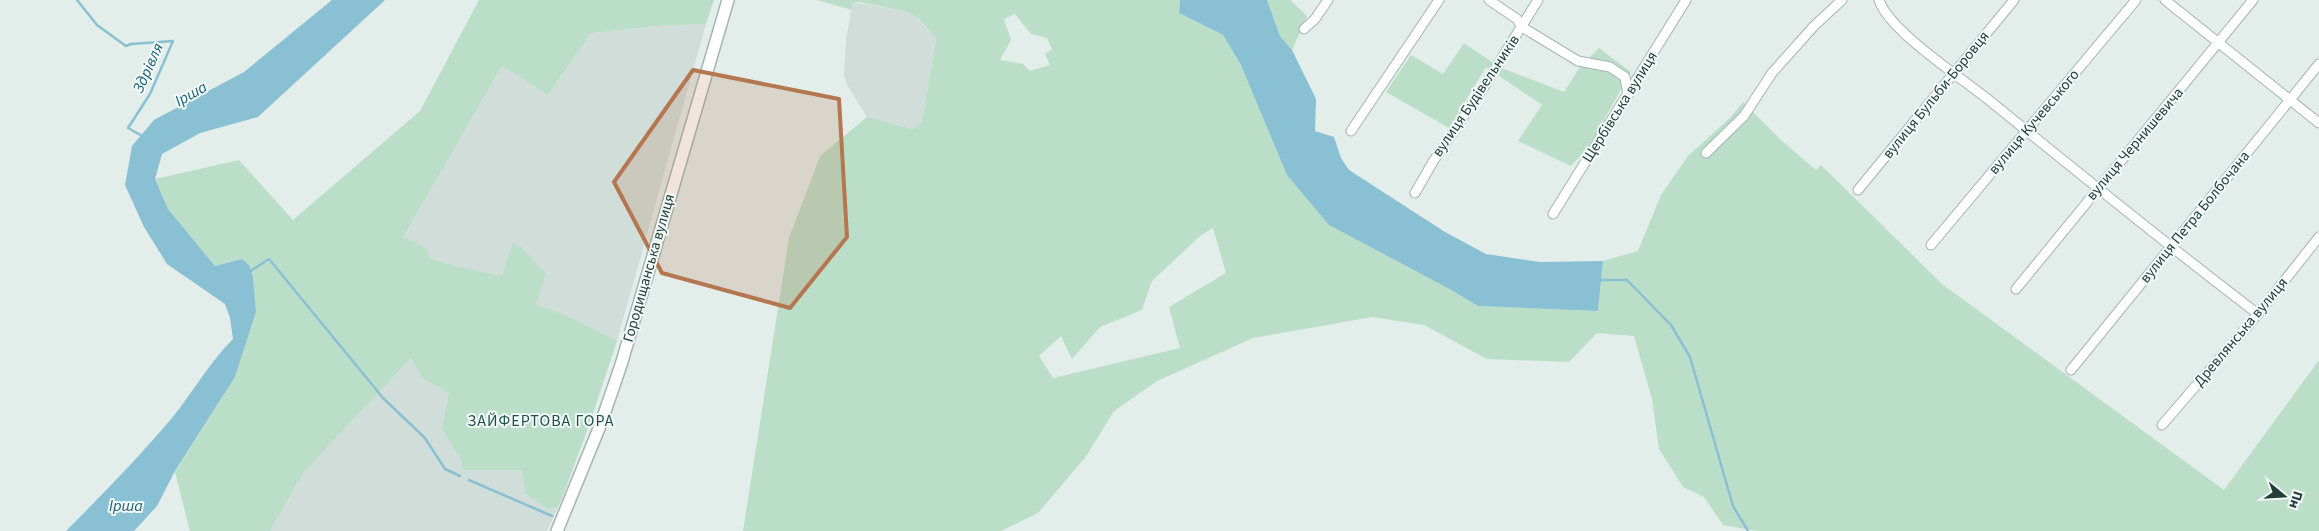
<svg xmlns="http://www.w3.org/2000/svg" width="2319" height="531" viewBox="0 0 2319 531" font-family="'Source Sans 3',sans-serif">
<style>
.built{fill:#d1ddd9}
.green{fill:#bbdec8;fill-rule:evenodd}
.water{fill:#8ac0d3}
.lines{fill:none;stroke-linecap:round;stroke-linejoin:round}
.stream{stroke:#8ac0d3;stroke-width:2.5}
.minor-casing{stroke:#a5b5b1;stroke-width:11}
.tertiary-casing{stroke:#a5b5b1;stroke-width:14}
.minor{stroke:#fff;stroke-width:9}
.tertiary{stroke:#fff;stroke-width:11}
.marked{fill:#b57750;fill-opacity:0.2;stroke:#b57750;stroke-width:4;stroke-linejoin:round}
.labels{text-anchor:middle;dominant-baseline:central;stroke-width:4;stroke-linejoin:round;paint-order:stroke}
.street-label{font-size:15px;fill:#223f3a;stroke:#f3f9f7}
.water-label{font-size:16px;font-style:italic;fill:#1b627c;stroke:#f3f9f7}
.neighbourhood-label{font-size:16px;letter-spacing:1px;fill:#1d514a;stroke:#f3f9f7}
</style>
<rect width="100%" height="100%" fill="#e3ede9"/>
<!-- built -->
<g class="built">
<polygon points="853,2 908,12 915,16 936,37 922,121 913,129 867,117 846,83 844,75 846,39"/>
<polygon points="706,24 617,341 589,425 563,497 547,531 270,531 304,472 411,358 456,266 430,258 426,248 402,238 502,66 548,95 591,33 656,26"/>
</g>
<!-- green -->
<g class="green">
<polygon points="479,0 714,0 706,24 656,26 591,33 548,95 502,66 403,237 426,248 430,258 458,267 502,276 513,243 522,248 546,274 536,305 563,314 617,341 589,425 558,507 546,508 526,494 522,470 463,470 460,457 442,429 449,393 423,378 411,358 304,472 270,531 190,531 175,472 235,377 256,312 253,277 249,265 242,259 215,266 168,209 155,179 239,160 293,220 420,111"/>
<path d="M817 0H1180L1179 13 1223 35 1241 65 1446 287 1478 306 1598 311 1603 261 1638 251 1661 195 1688 156 1730 118 1743 102 1781 140 1816 170 1821 165 1942 284 2224 490 2319 360V531H1757L1723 525 1704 497 1683 487 1659 449 1652 399 1634 336 1597 333 1569 362 1487 359 1424 325 1372 317 1253 338 1157 381 1114 411 1087 455 1038 513 1001 531H743L789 238 820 156 867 117 913 129 922 121 936 38 919 19 908 12 859 2H853L852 10ZM1015 14 1031 34 1047 38 1052 49 1045 54 1050 65 1030 71 1023 64 1000 60 1011 40 1004 19ZM1213 228 1226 273 1169 307 1180 348 1053 378 1039 356 1061 336 1072 359 1100 327 1142 310 1152 281 1200 236Z"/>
<polygon points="1267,0 1290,0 1307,16 1292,50 1280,36"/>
<polygon points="1464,43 1499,67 1564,92 1580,67 1599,48 1631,72 1588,148 1571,166 1518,141 1542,105 1486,67 1449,128 1386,92 1411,55 1443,74"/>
</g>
<!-- water -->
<g class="water">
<path d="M332 0H385L258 117 200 133 162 154 155 179 168 209 215 266 242 259 249 265 253 277 256 312 235 377 175 471 157 506 134 531H66C103 494 138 458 172 418 193 392 209 363 233 339L230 318 225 304 167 264 144 227 125 185 132 146 154 120 244 72Z"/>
<polygon points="1180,0 1267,0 1280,36 1292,50 1316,99 1315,131 1334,137 1341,158 1349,170 1445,232 1486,254 1540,262 1603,261 1598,311 1478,306 1446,287 1329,225 1287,175 1241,65 1223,35 1179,13"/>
</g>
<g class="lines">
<!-- stream -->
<g class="stream">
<polyline points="77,0 97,25 126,46 131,44 173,41 150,94 128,128 144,137"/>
<polyline points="249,272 269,259 383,398 425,438 445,469 460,476"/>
<polyline points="1598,280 1627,280 1671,325 1690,357 1733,506 1748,531"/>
<polyline points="469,480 552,516"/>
</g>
<defs>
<g id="minor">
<polyline points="1489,0 1517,19 1522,27 1578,61 1610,67 1625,77 1628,95"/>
<path d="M1879 0C1889 31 1963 79 1990 101 2079 173 2167 245 2258 314"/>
<polyline points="2165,0 2319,123"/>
<polyline points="1304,29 1315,19 1328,0"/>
<polyline points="1351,131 1439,0"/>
<polyline points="1706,153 1744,116 1772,73 1814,26 1842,0"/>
<polyline points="1858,190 2014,0"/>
<polyline points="1415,193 1434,160 1485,85 1538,0"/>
<polyline points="1553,214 1686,0"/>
<polyline points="1931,245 2136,0"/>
<polyline points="2016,289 2253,0"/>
<polyline points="2071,370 2319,64"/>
<polyline points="2162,425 2258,314 2319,237"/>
</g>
<polyline id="tertiary" points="557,531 600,426 621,365 728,0"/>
</defs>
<!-- minor casing -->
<use href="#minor" class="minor-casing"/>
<!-- tertiary casing -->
<use href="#tertiary" class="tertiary-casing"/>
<!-- minor -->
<use href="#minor" class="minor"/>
<!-- tertiary -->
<use href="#tertiary" class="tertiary"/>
</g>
<!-- marked area -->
<path class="marked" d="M693 70 839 99 847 237 790 308 662 273 614 182Z"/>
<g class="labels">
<!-- street labels -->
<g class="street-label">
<text transform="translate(1936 95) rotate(-51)">вулиця Бульби-Боровця</text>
<text transform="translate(1476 96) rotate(-56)">вулиця Будівельників</text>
<text transform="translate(1620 107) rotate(-58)">Щербівська вулиця</text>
<text transform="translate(2034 122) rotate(-50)">вулиця Кучевського</text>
<text transform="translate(2135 144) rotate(-50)">вулиця Чернишевича</text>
<text transform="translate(2195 217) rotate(-51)">вулиця Петра Болбочана</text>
<text transform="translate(649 268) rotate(-74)">Городищанська вулиця</text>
<text transform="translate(2241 332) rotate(-50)">Древлянська вулиця</text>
</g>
<!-- water labels -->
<g class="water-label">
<text transform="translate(148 68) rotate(-66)">Здрівля</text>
<text transform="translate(191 94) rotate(-30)">Ірша</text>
<text x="126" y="506">Ірша</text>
</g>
<!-- neighbourhood labels -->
<g class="neighbourhood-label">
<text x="541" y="421">ЗАЙФЕРТОВА ГОРА</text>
</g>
</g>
<!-- north arrow -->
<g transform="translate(2284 496) rotate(108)" stroke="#f3f9f7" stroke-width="4" paint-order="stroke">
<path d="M0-4L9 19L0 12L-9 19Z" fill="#223f3a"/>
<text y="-8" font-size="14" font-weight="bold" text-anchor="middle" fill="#223f3a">Пн</text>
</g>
</svg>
